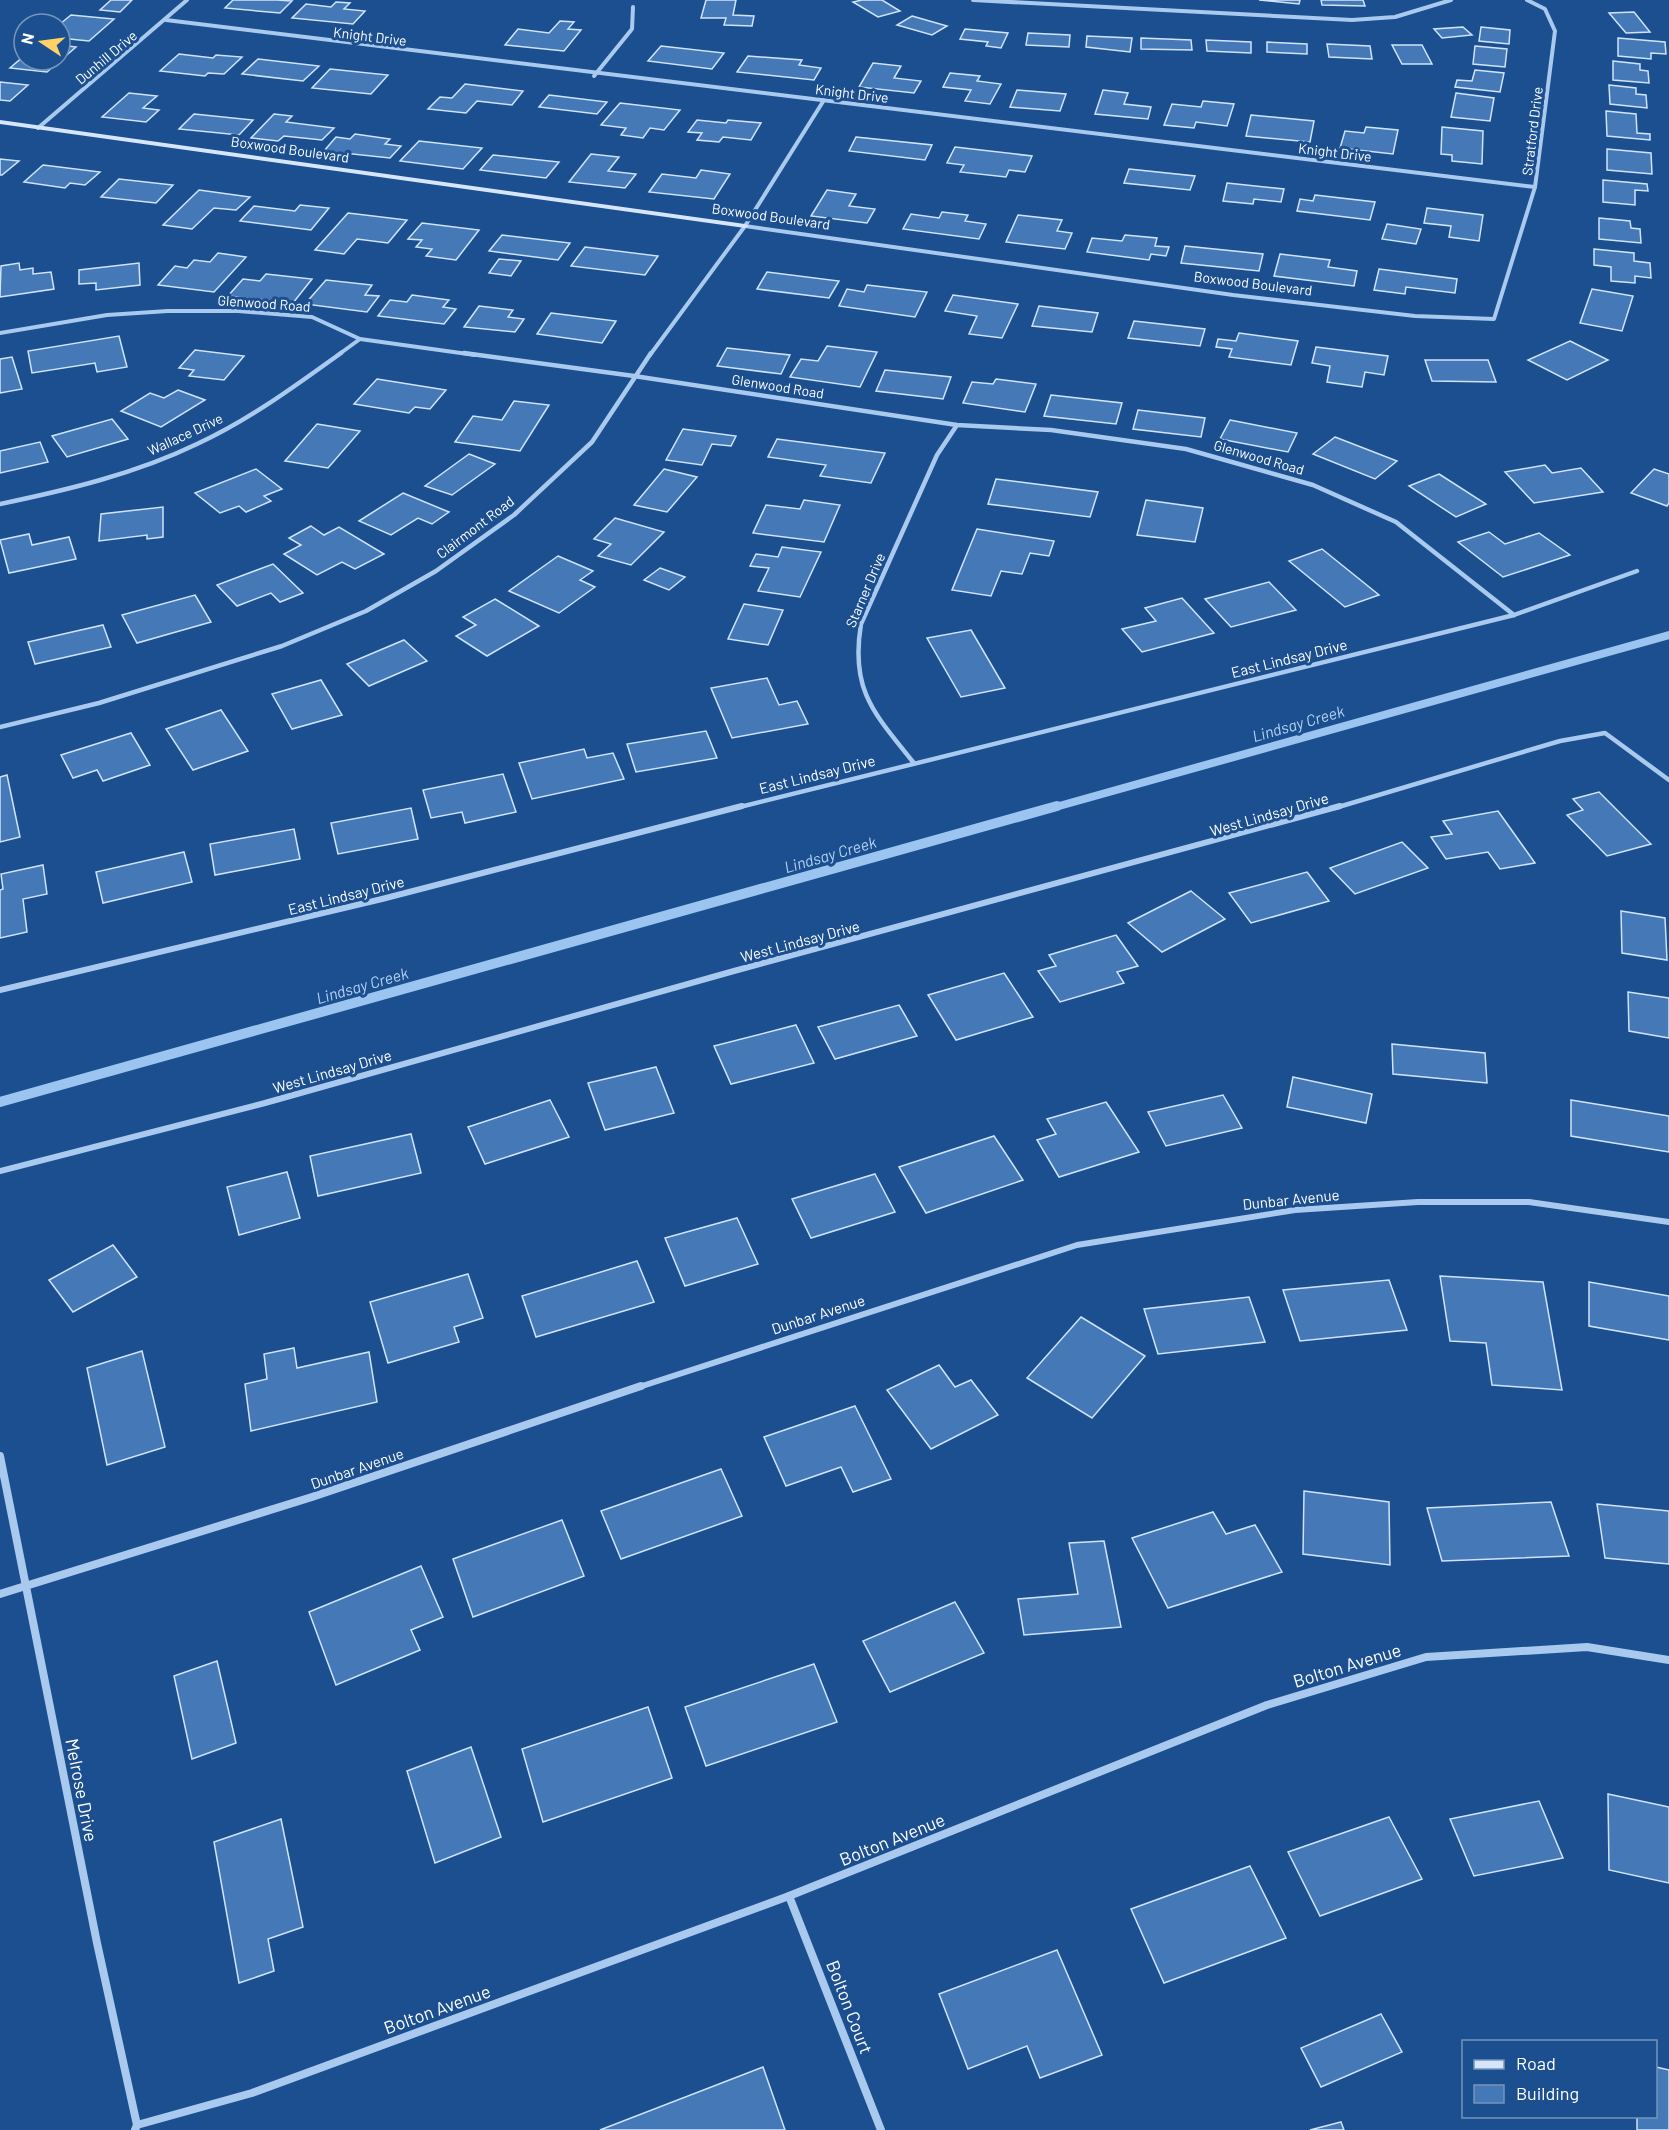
<svg xmlns="http://www.w3.org/2000/svg" width="1669" height="2130" viewBox="0 0 1669 2130" font-family="Barlow,sans-serif">
<style>
.lines{fill:none;stroke-linecap:round;stroke-linejoin:round}
.stream-far1{stroke:#9cc4f0;stroke-width:8}
.stream{stroke:#9cc4f0;stroke-width:10}
.building{fill:#4478b7;stroke:#cfe3fa;stroke-width:1.5}
.street-far3{stroke:#a9c9ee;stroke-width:4}
.street-far2{stroke:#a9c9ee;stroke-width:4.5}
.street-far1{stroke:#a9c9ee;stroke-width:6}
.street{stroke:#a9c9ee;stroke-width:8}
.secondary{fill:#d6e6fa;fill-rule:evenodd}
.labels{text-anchor:middle;dominant-baseline:central;stroke-width:6;stroke-linejoin:round;paint-order:stroke}
.far-street-label{font-size:14px;fill:#fff;stroke:#1b4f8f}
.street-label{font-size:15px;fill:#fff;stroke:#1b4f8f}
.water-label{font-size:16px;font-style:italic;fill:#b5d3f5;stroke:#1b4f8f}
.near-street-label{font-size:18px;fill:#fff;stroke:#1b4f8f}
</style>
<rect width="100%" height="100%" fill="#1b4f8f"/>
<g class="lines">
<!-- stream-far1 -->
<polyline class="stream-far1" points="1052,808 1669,635"/>
<!-- stream -->
<polyline class="stream" points="0,1102 1057,806"/>
</g>
<!-- building -->
<g class="building">
<polygon points="111,0 132,0 120,12 100,10"/>
<polygon points="233,0 277,0 292,1 280,13 225,8"/>
<polygon points="706,0 736,0 733,15 754,16 752,26 724,25 726,18 701,18"/>
<polygon points="862,0 882,0 900,11 878,17 853,2"/>
<polygon points="1259,0 1300,0 1299,4"/>
<polygon points="1321,0 1363,0 1365,6 1322,5"/>
<polygon points="336,2 350,3 344,9 365,11 353,24 292,18 306,4 331,7"/>
<polygon points="1634,12 1650,32 1626,33 1609,13"/>
<polygon points="71,15 114,19 89,41 60,38 60,24"/>
<polygon points="912,16 947,26 932,35 897,25"/>
<polygon points="560,21 574,22 568,29 581,30 564,51 505,45 518,29 549,33"/>
<polygon points="1463,27 1472,35 1442,38 1434,29"/>
<polygon points="1481,27 1510,30 1509,44 1479,41"/>
<polygon points="965,29 1008,33 1001,48 986,46 988,42 960,39"/>
<polygon points="1028,33 1070,35 1069,47 1026,45"/>
<polygon points="1087,36 1132,38 1130,52 1086,47"/>
<polygon points="1141,38 1191,40 1192,50 1141,49"/>
<polygon points="1618,38 1665,42 1666,54 1651,53 1651,59 1618,56"/>
<polygon points="1206,40 1251,42 1251,53 1207,51"/>
<polygon points="1267,42 1307,44 1307,54 1267,52"/>
<polygon points="1327,44 1370,46 1372,59 1329,57"/>
<polygon points="60,45 76,47 47,72 10,68 24,56 24,60 60,60"/>
<polygon points="1392,45 1422,45 1432,64 1402,64"/>
<polygon points="661,46 724,53 712,69 648,61"/>
<polygon points="1475,46 1507,49 1505,67 1473,64"/>
<polygon points="179,54 213,58 216,55 242,57 224,74 208,73 205,76 160,71"/>
<polygon points="748,56 802,60 799,65 821,68 814,80 737,72"/>
<polygon points="258,59 319,66 303,81 242,74"/>
<polygon points="1613,61 1640,64 1640,70 1648,71 1649,83 1613,80"/>
<polygon points="873,63 901,66 894,78 921,81 914,93 859,87"/>
<polygon points="330,69 388,75 371,94 312,88"/>
<polygon points="1475,70 1504,73 1500,92 1455,87 1457,80 1472,81"/>
<polygon points="950,73 980,76 977,81 1001,84 990,104 965,101 971,90 943,87"/>
<polygon points="0,82 28,85 10,101 0,100"/>
<polygon points="465,84 523,91 512,105 477,101 466,113 428,109 440,97 452,98"/>
<polygon points="1609,85 1636,88 1636,94 1646,95 1647,108 1610,104"/>
<polygon points="1017,90 1066,94 1060,111 1010,107"/>
<polygon points="1103,90 1128,93 1124,104 1151,107 1148,119 1095,114"/>
<polygon points="129,93 157,96 143,108 159,110 146,122 102,117"/>
<polygon points="1456,93 1494,98 1490,121 1451,117"/>
<polygon points="549,95 607,102 597,114 539,107"/>
<polygon points="1203,101 1234,104 1227,126 1196,122 1194,128 1164,125 1172,104 1201,107"/>
<polygon points="620,103 680,110 664,130 650,128 643,138 621,135 626,128 601,125"/>
<polygon points="1606,111 1636,114 1637,133 1650,134 1650,140 1607,136"/>
<polygon points="194,114 253,120 239,135 179,129"/>
<polygon points="274,114 292,116 286,122 334,128 322,140 284,136 278,141 251,138"/>
<polygon points="1251,115 1314,121 1310,142 1246,136"/>
<polygon points="697,120 726,123 728,120 761,123 751,140 723,137 719,142 697,140 702,133 688,132"/>
<polygon points="1366,127 1398,130 1393,154 1340,148 1345,131 1364,133"/>
<polygon points="1442,127 1483,131 1482,164 1452,161 1452,155 1441,154"/>
<polygon points="355,134 390,139 385,144 401,146 390,158 324,151 336,137 350,139"/>
<polygon points="856,137 932,145 925,160 849,151"/>
<polygon points="419,141 482,148 463,169 400,161"/>
<polygon points="955,147 1032,156 1025,172 1009,170 1006,177 960,172 964,165 947,163"/>
<polygon points="1607,149 1651,153 1652,174 1607,170"/>
<polygon points="591,154 619,157 608,171 636,174 625,188 569,182"/>
<polygon points="493,155 559,162 546,178 480,170"/>
<polygon points="0,159 19,161 2,175 0,175"/>
<polygon points="43,165 100,172 85,185 70,183 65,188 24,182"/>
<polygon points="1129,169 1195,176 1190,190 1124,183"/>
<polygon points="701,170 730,174 714,199 649,192 662,174 696,178"/>
<polygon points="119,179 173,185 156,203 101,197"/>
<polygon points="1603,180 1647,184 1648,191 1635,190 1635,205 1603,202"/>
<polygon points="1227,183 1284,189 1281,202 1254,199 1253,204 1223,201"/>
<polygon points="199,190 250,197 236,210 214,208 192,229 163,225"/>
<polygon points="827,190 856,194 849,206 875,209 867,223 811,216"/>
<polygon points="1315,195 1375,202 1370,220 1297,211 1300,199 1313,201"/>
<polygon points="300,205 329,208 311,230 240,221 254,206 295,211"/>
<polygon points="1427,208 1483,215 1479,241 1449,237 1451,226 1424,223"/>
<polygon points="942,212 968,215 965,221 986,224 979,239 903,229 911,214 939,218"/>
<polygon points="348,213 407,220 388,243 357,239 344,254 315,250"/>
<polygon points="1018,215 1062,220 1057,231 1072,233 1065,249 1006,242"/>
<polygon points="1599,218 1630,221 1631,228 1640,229 1641,243 1599,239"/>
<polygon points="422,223 479,230 456,260 426,256 432,249 416,247 422,240 408,239"/>
<polygon points="1387,224 1421,229 1416,244 1382,239"/>
<polygon points="502,235 570,243 558,260 489,251"/>
<polygon points="1125,235 1157,238 1155,246 1169,247 1166,256 1151,254 1149,260 1087,252 1092,238 1122,241"/>
<polygon points="1185,246 1263,254 1259,271 1181,263"/>
<polygon points="585,247 658,256 645,275 571,266"/>
<polygon points="1594,249 1634,253 1634,261 1650,263 1651,278 1635,276 1635,283 1611,281 1611,267 1594,265"/>
<polygon points="218,253 246,257 214,292 158,285 175,266 187,268 194,260 210,262"/>
<polygon points="1280,254 1330,260 1328,267 1357,271 1354,286 1274,276"/>
<polygon points="499,259 521,261 511,276 489,273"/>
<polygon points="19,263 20,270 33,268 33,274 51,272 54,289 0,297 1,266"/>
<polygon points="139,263 140,285 96,290 96,283 79,284 79,270"/>
<polygon points="1379,269 1457,279 1455,293 1406,287 1405,294 1374,290"/>
<polygon points="767,272 839,281 829,298 757,289"/>
<polygon points="266,274 312,279 293,303 228,296 243,279 260,281"/>
<polygon points="326,280 372,285 365,295 379,296 367,312 305,304"/>
<polygon points="867,285 927,292 915,317 839,306 847,289 864,292"/>
<polygon points="1592,289 1633,296 1622,331 1580,323"/>
<polygon points="412,295 449,300 443,307 456,309 444,324 378,316 390,300 407,302"/>
<polygon points="953,295 1018,304 1002,338 969,334 977,316 945,311"/>
<polygon points="479,306 513,310 508,317 524,319 515,332 464,327"/>
<polygon points="1039,306 1098,313 1092,332 1032,326"/>
<polygon points="551,313 616,321 602,343 537,334"/>
<polygon points="1134,321 1205,329 1200,346 1128,338"/>
<polygon points="1239,333 1298,341 1291,365 1229,357 1232,349 1216,347 1218,339 1236,341"/>
<polygon points="119,336 127,367 97,372 95,363 32,373 28,351"/>
<polygon points="1570,341 1608,360 1567,380 1528,360"/>
<polygon points="827,346 877,352 860,387 790,377 801,359 818,361"/>
<polygon points="1316,347 1388,356 1384,375 1365,372 1362,387 1327,382 1330,366 1312,363"/>
<polygon points="727,348 790,355 781,374 717,366"/>
<polygon points="195,350 244,356 224,380 189,376 194,370 179,368"/>
<polygon points="12,357 22,389 0,393 0,359"/>
<polygon points="1425,360 1488,360 1496,382 1432,381"/>
<polygon points="885,370 951,377 943,399 876,391"/>
<polygon points="377,379 446,390 430,409 415,407 409,413 354,404"/>
<polygon points="996,379 1036,384 1025,412 963,403 972,382 993,384"/>
<polygon points="178,390 205,400 161,427 121,411 150,393 164,398"/>
<polygon points="1051,395 1122,403 1116,424 1044,416"/>
<polygon points="514,401 549,405 520,451 455,442 473,416 502,420"/>
<polygon points="1138,410 1205,418 1201,437 1133,429"/>
<polygon points="112,419 128,439 67,457 52,436"/>
<polygon points="1230,420 1297,433 1288,452 1220,439"/>
<polygon points="317,424 360,431 328,468 285,461"/>
<polygon points="683,429 736,436 731,446 712,444 702,465 666,460"/>
<polygon points="1335,437 1397,461 1375,479 1313,454"/>
<polygon points="777,439 885,453 871,483 820,476 826,465 768,457"/>
<polygon points="40,442 48,462 0,473 0,451"/>
<polygon points="469,454 495,464 452,495 425,486"/>
<polygon points="1545,465 1552,473 1581,468 1603,492 1534,503 1505,472"/>
<polygon points="256,469 282,489 264,496 271,501 246,512 239,506 220,513 195,493"/>
<polygon points="664,469 697,477 667,512 634,505"/>
<polygon points="1654,469 1669,474 1669,503 1667,506 1631,493"/>
<polygon points="1439,474 1486,504 1456,517 1409,486"/>
<polygon points="996,479 1098,492 1090,517 988,504"/>
<polygon points="403,493 449,512 432,524 418,518 391,535 359,521"/>
<polygon points="804,500 840,505 824,542 753,533 766,505 800,509"/>
<polygon points="1146,500 1203,508 1195,542 1137,535"/>
<polygon points="163,507 163,537 147,539 147,535 99,541 101,514"/>
<polygon points="615,518 664,532 631,565 598,556 611,544 594,539"/>
<polygon points="311,526 324,535 339,527 384,554 355,569 342,562 317,575 284,554 301,545 289,538"/>
<polygon points="977,529 1054,541 1049,556 1030,553 1022,574 1001,571 991,596 952,590"/>
<polygon points="1489,532 1505,544 1539,533 1570,555 1503,577 1458,542"/>
<polygon points="29,534 32,545 69,537 76,559 9,573 0,540"/>
<polygon points="782,547 821,552 800,597 758,591 769,568 750,566 756,554 778,557"/>
<polygon points="1322,549 1379,595 1345,607 1289,561"/>
<polygon points="558,556 593,571 580,580 595,587 559,613 509,591"/>
<polygon points="273,564 303,593 280,602 271,593 237,606 217,585"/>
<polygon points="660,568 685,577 669,590 644,580"/>
<polygon points="1269,582 1296,610 1231,627 1205,599"/>
<polygon points="195,595 211,622 137,643 122,615"/>
<polygon points="1182,598 1214,633 1142,652 1122,629 1156,621 1145,608"/>
<polygon points="495,599 539,626 487,656 456,636 476,625 463,617"/>
<polygon points="744,604 783,610 768,645 728,639"/>
<polygon points="103,625 111,647 35,664 28,642"/>
<polygon points="971,630 1005,688 961,697 927,638"/>
<polygon points="404,640 427,661 369,686 347,664"/>
<polygon points="767,678 779,705 797,701 808,724 732,738 711,688"/>
<polygon points="321,680 342,715 292,729 272,694"/>
<polygon points="221,710 248,751 193,770 166,729"/>
<polygon points="706,731 717,758 636,772 627,744"/>
<polygon points="131,733 150,765 103,781 97,770 73,778 61,755"/>
<polygon points="584,749 587,758 613,753 624,779 532,799 519,763"/>
<polygon points="503,774 516,812 465,823 462,812 431,818 423,790"/>
<polygon points="7,775 20,837 0,842 0,777"/>
<polygon points="1599,792 1651,844 1607,856 1567,815 1583,810 1573,799"/>
<polygon points="411,808 418,839 338,854 331,823"/>
<polygon points="1498,811 1535,863 1500,869 1488,852 1446,859 1431,837 1452,834 1443,821"/>
<polygon points="294,829 300,859 215,875 210,844"/>
<polygon points="1402,842 1428,868 1355,894 1330,868"/>
<polygon points="184,852 192,882 103,903 96,872"/>
<polygon points="43,865 47,894 23,899 27,932 0,938 0,890 3,889 1,874"/>
<polygon points="1307,872 1329,901 1251,923 1229,893"/>
<polygon points="1191,891 1225,919 1162,952 1128,923"/>
<polygon points="1621,911 1665,918 1667,960 1622,953"/>
<polygon points="1116,935 1138,966 1117,972 1124,983 1060,1002 1038,971 1056,966 1049,955"/>
<polygon points="1004,973 1033,1017 956,1040 928,995"/>
<polygon points="1628,992 1669,998 1669,1038 1629,1031"/>
<polygon points="899,1005 917,1036 835,1059 818,1027"/>
<polygon points="796,1025 814,1063 731,1084 714,1046"/>
<polygon points="1392,1044 1485,1053 1487,1083 1393,1074"/>
<polygon points="656,1067 674,1113 605,1130 588,1083"/>
<polygon points="1293,1077 1372,1094 1366,1123 1287,1107"/>
<polygon points="1223,1095 1242,1128 1166,1146 1148,1112"/>
<polygon points="550,1100 569,1137 485,1164 468,1127"/>
<polygon points="1571,1100 1669,1116 1669,1152 1571,1136"/>
<polygon points="1106,1102 1139,1152 1059,1177 1037,1140 1056,1134 1047,1119"/>
<polygon points="411,1134 421,1173 318,1196 310,1156"/>
<polygon points="994,1136 1023,1180 926,1213 899,1167"/>
<polygon points="287,1172 300,1218 239,1235 227,1187"/>
<polygon points="875,1174 895,1212 811,1238 792,1199"/>
<polygon points="737,1218 758,1264 685,1286 665,1238"/>
<polygon points="113,1245 137,1277 73,1312 49,1280"/>
<polygon points="637,1261 654,1302 536,1337 522,1296"/>
<polygon points="468,1274 483,1318 454,1327 459,1342 388,1363 370,1302"/>
<polygon points="1440,1276 1543,1282 1562,1390 1492,1385 1486,1343 1450,1341"/>
<polygon points="1389,1280 1407,1330 1300,1341 1283,1290"/>
<polygon points="1589,1282 1669,1296 1669,1340 1589,1326"/>
<polygon points="1249,1297 1265,1342 1158,1354 1144,1309"/>
<polygon points="1081,1317 1145,1356 1092,1418 1027,1378"/>
<polygon points="294,1348 297,1368 369,1352 377,1402 251,1431 245,1384 267,1379 264,1354"/>
<polygon points="142,1351 165,1447 107,1465 87,1368"/>
<polygon points="939,1365 955,1387 971,1380 998,1415 931,1449 887,1390"/>
<polygon points="855,1406 891,1479 853,1492 841,1467 786,1486 764,1437"/>
<polygon points="721,1469 742,1516 621,1559 601,1511"/>
<polygon points="1304,1491 1389,1502 1390,1565 1303,1554"/>
<polygon points="1551,1502 1569,1556 1442,1561 1427,1508"/>
<polygon points="1597,1504 1669,1511 1669,1564 1605,1558"/>
<polygon points="1213,1512 1226,1534 1255,1525 1282,1572 1168,1608 1132,1538"/>
<polygon points="562,1520 584,1576 473,1617 453,1559"/>
<polygon points="1104,1541 1121,1627 1024,1635 1018,1599 1078,1594 1069,1543"/>
<polygon points="421,1566 443,1617 411,1630 420,1650 336,1685 309,1612"/>
<polygon points="955,1602 984,1653 890,1692 863,1641"/>
<polygon points="217,1661 236,1743 192,1759 174,1676"/>
<polygon points="814,1664 837,1722 706,1766 685,1707"/>
<polygon points="648,1707 672,1778 543,1822 522,1749"/>
<polygon points="471,1747 501,1837 435,1863 407,1771"/>
<polygon points="1608,1794 1669,1807 1669,1883 1609,1870"/>
<polygon points="1539,1801 1563,1858 1474,1876 1450,1819"/>
<polygon points="1389,1817 1422,1879 1320,1916 1288,1852"/>
<polygon points="281,1819 303,1927 268,1939 274,1971 239,1983 214,1842"/>
<polygon points="1250,1866 1286,1938 1164,1983 1131,1909"/>
<polygon points="1057,1950 1102,2055 1040,2078 1027,2046 968,2069 939,1994"/>
<polygon points="1381,2014 1402,2052 1321,2087 1301,2048"/>
<polygon points="763,2067 785,2130 600,2130"/>
<polygon points="1656,2067 1669,2070 1669,2130 1637,2130 1637,2116 1656,2116"/>
<polygon points="1341,2122 1344,2130 1310,2130"/>
</g>
<g class="lines">
<!-- street-far3 -->
<g class="street-far3">
<polyline points="973,0 1352,20 1395,17 1451,0"/>
<polyline points="166,20 1535,187"/>
<polyline points="594,76 632,29 633,7"/>
<polyline points="38,128 187,0"/>
<polyline points="745,226 1233,295 1415,316 1494,319 1535,187 1555,31 1545,9 1527,0"/>
<polyline points="0,333 107,315 168,311 238,311 312,317 360,339 475,355"/>
<polyline points="338,355 360,339"/>
<polyline points="650,355 745,226 824,100"/>
</g>
<!-- street-far2 -->
<g class="street-far2">
<polyline points="464,353 634,376 957,425 1051,430 1186,449 1313,485 1396,522 1514,615"/>
<path d="M0 504C67 490 135 474 197 444 249 420 295 386 341 353"/>
<polyline points="0,727 99,703 282,646 366,611 436,571 514,515 592,442 651,353"/>
<path d="M913 762C874 713 850 690 861 624L937 455 957 425"/>
<polyline points="736,808 1514,615 1637,571"/>
<polyline points="1335,808 1560,741 1605,733 1669,780"/>
</g>
<!-- street-far1 -->
<g class="street-far1">
<polyline points="0,990 382,899 742,806"/>
<polyline points="0,1171 265,1103 734,971 1340,806"/>
<polyline points="636,1388 1077,1245 1295,1210 1418,1202 1529,1202 1669,1222"/>
</g>
<!-- street -->
<g class="street">
<polyline points="0,1456 97,1943 137,2125 135,2130"/>
<polyline points="0,1594 312,1497 641,1386"/>
<polyline points="789,1896 881,2130"/>
<polyline points="137,2125 252,2093 789,1896 1267,1705 1426,1657 1587,1647 1669,1660"/>
</g>
<!-- secondary -->
<polygon class="secondary" points="0,120 745,224 749,226 745,228 0,124"/>
</g>
<g class="labels">
<!-- far-street labels -->
<g class="far-street-label">
<text transform="translate(370 36) rotate(7)">Knight Drive</text>
<text transform="translate(106 57) rotate(-40)">Dunhill Drive</text>
<text transform="translate(852 93) rotate(7)">Knight Drive</text>
<text transform="translate(1532 131) rotate(-83)">Stratford Drive</text>
<text transform="translate(290 149) rotate(8)">Boxwood Boulevard</text>
<text transform="translate(1335 152) rotate(7)">Knight Drive</text>
<text transform="translate(771 216) rotate(8)">Boxwood Boulevard</text>
<text transform="translate(1253 283) rotate(7)">Boxwood Boulevard</text>
<text transform="translate(264 303) rotate(4)">Glenwood Road</text>
<text transform="translate(778 386) rotate(9)">Glenwood Road</text>
<text transform="translate(185 434) rotate(-25)">Wallace Drive</text>
<text transform="translate(1259 457) rotate(16)">Glenwood Road</text>
<text transform="translate(475 527) rotate(-37)">Clairmont Road</text>
<text transform="translate(865 590) rotate(-67)">Starner Drive</text>
</g>
<!-- street labels -->
<g class="street-label">
<text transform="translate(1289 658) rotate(-14)">East Lindsay Drive</text>
<text transform="translate(817 774) rotate(-14)">East Lindsay Drive</text>
<text transform="translate(1269 814) rotate(-16)">West Lindsay Drive</text>
<text transform="translate(346 895) rotate(-14)">East Lindsay Drive</text>
<text transform="translate(800 941) rotate(-15)">West Lindsay Drive</text>
<text transform="translate(332 1071) rotate(-16)">West Lindsay Drive</text>
<text transform="translate(1291 1199) rotate(-6)">Dunbar Avenue</text>
<text transform="translate(818 1314) rotate(-18)">Dunbar Avenue</text>
<text transform="translate(357 1468) rotate(-19)">Dunbar Avenue</text>
</g>
<!-- water labels -->
<g class="water-label">
<text transform="translate(1298 723) rotate(-16)">Lindsay Creek</text>
<text transform="translate(830 854) rotate(-16)">Lindsay Creek</text>
<text transform="translate(362 985) rotate(-16)">Lindsay Creek</text>
</g>
<!-- near-street labels -->
<g class="near-street-label">
<text transform="translate(1347 1665) rotate(-17)">Bolton Avenue</text>
<text transform="translate(82 1790) rotate(79)">Melrose Drive</text>
<text transform="translate(892 1839) rotate(-22)">Bolton Avenue</text>
<text transform="translate(850 2007) rotate(69)">Bolton Court</text>
<text transform="translate(437 2009) rotate(-20)">Bolton Avenue</text>
</g>
</g>
<!-- legend -->
<rect x="1462" y="2040" width="195" height="78" fill="#1b4f8f" stroke="#7695bc" stroke-width="1.5"/>
<rect x="1474" y="2060" width="30" height="9" fill="#d6e6fa" stroke="#7695bc" stroke-width="1.5"/>
<text x="1516" y="2070" font-size="18" fill="#ffffff">Road</text>
<rect x="1474" y="2085" width="30" height="18" fill="#4478b7" stroke="#7695bc" stroke-width="1.5"/>
<text x="1516" y="2100" font-size="18" fill="#ffffff">Building</text>
<!-- north arrow -->
<g transform="translate(42 42) rotate(283)"><circle r="28" fill="#1b4f8f" stroke="#7695bc" stroke-width="1.5"/>
<path d="M0-4.5L10 22L0 15L-10 22Z" fill="#ffd166"/>
<text y="-9" font-size="16" font-weight="bold" text-anchor="middle" fill="#ffffff">N</text>
</g>
</svg>
